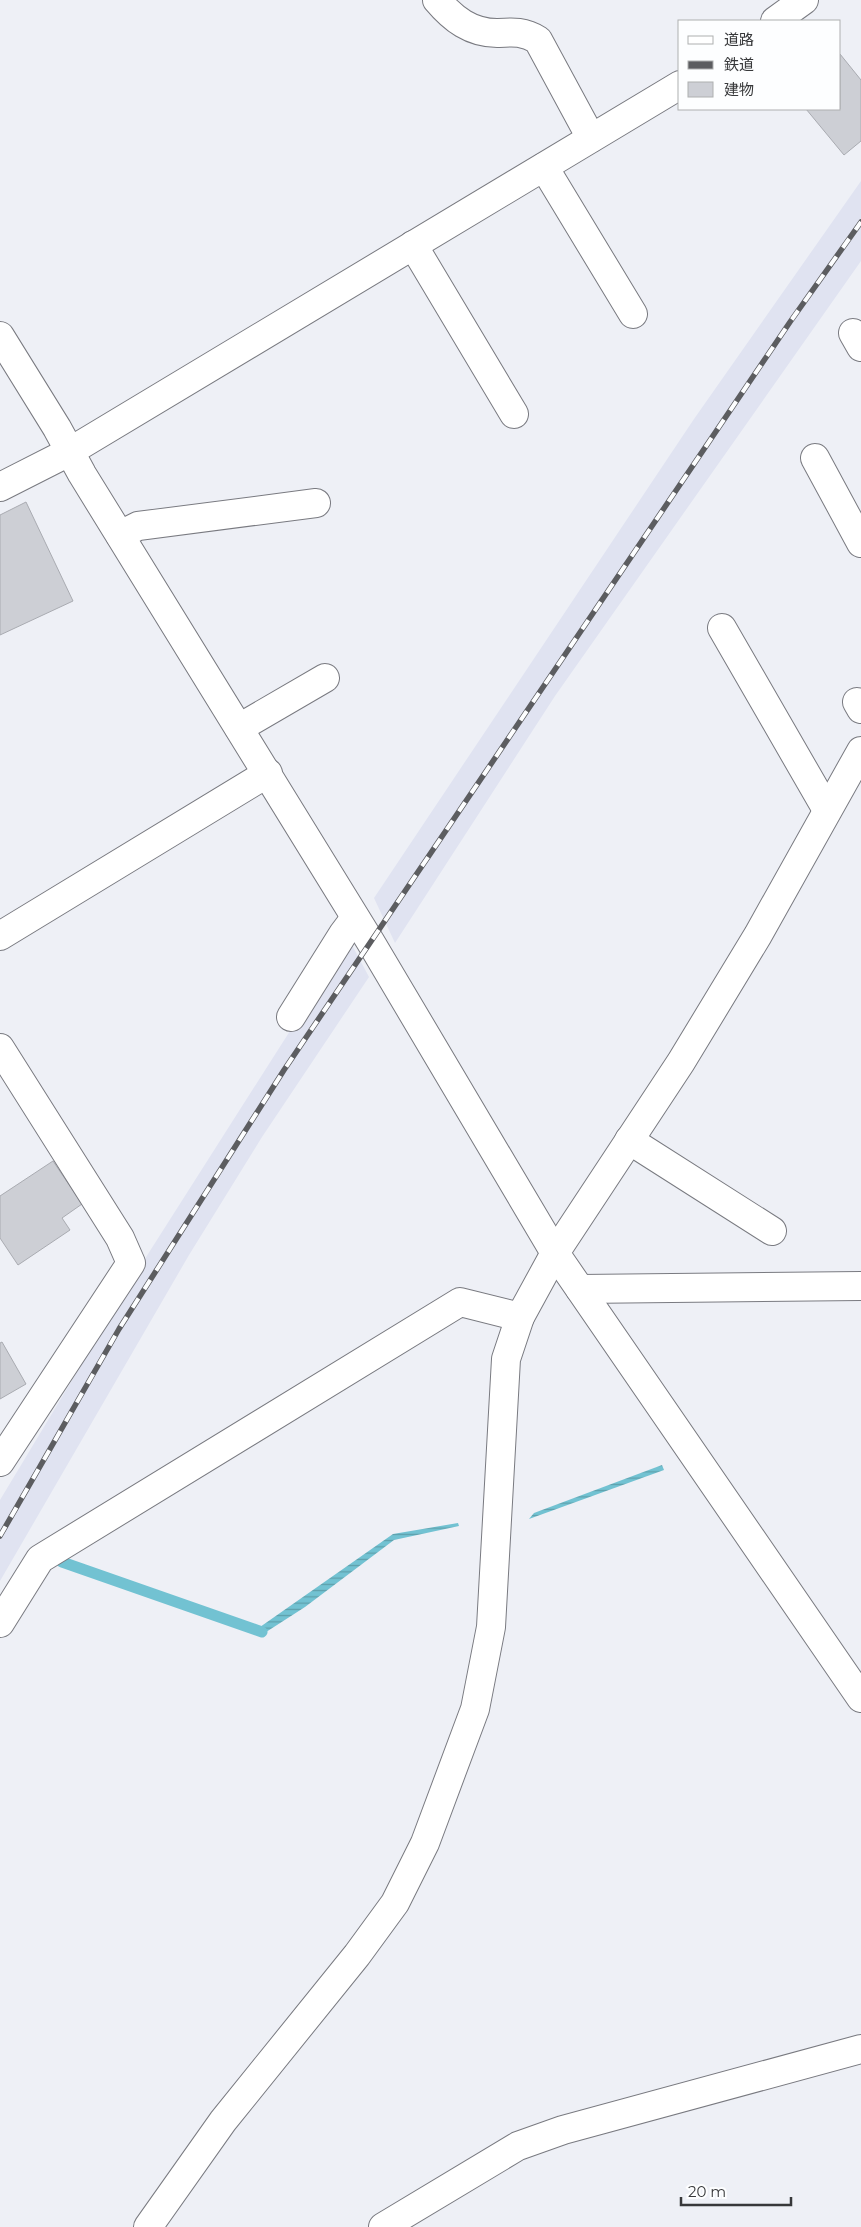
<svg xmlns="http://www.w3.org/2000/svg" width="861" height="2227" viewBox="0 0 861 2227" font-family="Montserrat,'Noto Sans JP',sans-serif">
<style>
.built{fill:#e0e3f1}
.water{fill:url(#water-rules)}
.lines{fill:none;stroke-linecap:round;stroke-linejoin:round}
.stream{stroke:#72c2d2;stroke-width:11}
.building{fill:#cdcfd5;stroke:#a9abb1}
.minor-casing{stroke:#797a80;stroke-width:30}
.minor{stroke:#fff;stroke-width:28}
.rail-casing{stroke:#5c5d60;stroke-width:5.5}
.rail{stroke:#fdfeff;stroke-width:4;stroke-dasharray:11;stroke-linecap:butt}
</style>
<defs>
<pattern id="water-rules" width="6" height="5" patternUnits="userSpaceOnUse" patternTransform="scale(1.25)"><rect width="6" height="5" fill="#72c2d2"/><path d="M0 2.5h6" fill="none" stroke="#5e9fab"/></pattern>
</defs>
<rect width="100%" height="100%" fill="#eef0f6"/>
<!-- built -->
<g class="built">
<polygon points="861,181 861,261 555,696 395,943 374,898 694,419"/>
<polygon points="346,943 353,947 369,977 262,1137 189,1255 0,1581 0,1500 148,1254"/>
</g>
<!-- water -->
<g class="water">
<polygon points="662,1465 664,1470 529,1519 534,1513"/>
<polygon points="458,1523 459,1526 394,1540 305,1607 263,1634 260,1627 393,1534"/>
</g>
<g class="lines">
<!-- stream -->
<polyline class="stream" points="62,1562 262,1632"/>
</g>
<!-- building -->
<g class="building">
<polygon points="840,54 861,80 861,141 844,155 806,109 840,109"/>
<polygon points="26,502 73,601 0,635 0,515"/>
<polygon points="53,1161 82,1204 62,1218 70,1230 18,1265 0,1238 0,1196"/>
<polygon points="2,1342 26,1384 0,1399 0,1343"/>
</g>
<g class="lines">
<defs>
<g id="minor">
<path d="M437 0C453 19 471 33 497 33 513 32 524 31 538 40L591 138"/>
<polyline points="775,21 804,0"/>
<polyline points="544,167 633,314"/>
<polyline points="413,245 514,414"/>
<polyline points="853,333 861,347"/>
<polyline points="0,336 57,428 82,474 370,941 555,1253 861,1698"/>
<polyline points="815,458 861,543"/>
<polyline points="0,487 69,452 680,85"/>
<polyline points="120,535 138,526 316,503"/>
<polyline points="722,628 827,810"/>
<polyline points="857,702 861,709"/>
<polyline points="239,728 325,678"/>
<polyline points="0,936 268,773"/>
<polyline points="291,1017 343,934 355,918"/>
<polyline points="0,1048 120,1238 131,1263 0,1462"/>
<polyline points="629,1140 772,1231"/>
<polyline points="580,1289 861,1286"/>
<polyline points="0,1623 40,1559 460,1302 520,1317"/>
<polyline points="148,2227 223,2121 357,1955 395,1903 425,1843 475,1709 491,1627 506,1359 520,1317 555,1253 681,1062 758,935 861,751"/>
<polyline points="383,2227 518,2146 563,2130 861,2049"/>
</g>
</defs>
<!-- minor casing -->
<use href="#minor" class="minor-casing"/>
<!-- minor -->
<use href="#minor" class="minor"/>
<defs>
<polyline id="rail" points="0,1536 119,1329 284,1070 790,322 861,222"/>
</defs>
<!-- rail casing -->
<use href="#rail" class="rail-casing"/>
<!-- rail -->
<use href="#rail" class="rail"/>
</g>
<!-- legend -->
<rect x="678" y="20" width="162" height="90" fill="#fdfeff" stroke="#aeafb0"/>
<rect x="688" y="36" width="25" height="8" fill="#ffffff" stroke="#aeafb0"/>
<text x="724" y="45" font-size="15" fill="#37383a">道路</text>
<rect x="688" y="61" width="25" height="8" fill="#5c5d60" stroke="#aeafb0"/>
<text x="724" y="70" font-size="15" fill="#37383a">鉄道</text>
<rect x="688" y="82" width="25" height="15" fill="#cdcfd5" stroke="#aeafb0"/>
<text x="724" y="95" font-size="15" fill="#37383a">建物</text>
<!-- scale -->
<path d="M681 2197v8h110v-8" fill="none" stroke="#37383a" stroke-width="2.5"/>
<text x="688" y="2197" font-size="15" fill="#37383a" stroke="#fdfeff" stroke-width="4" paint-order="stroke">20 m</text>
</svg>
